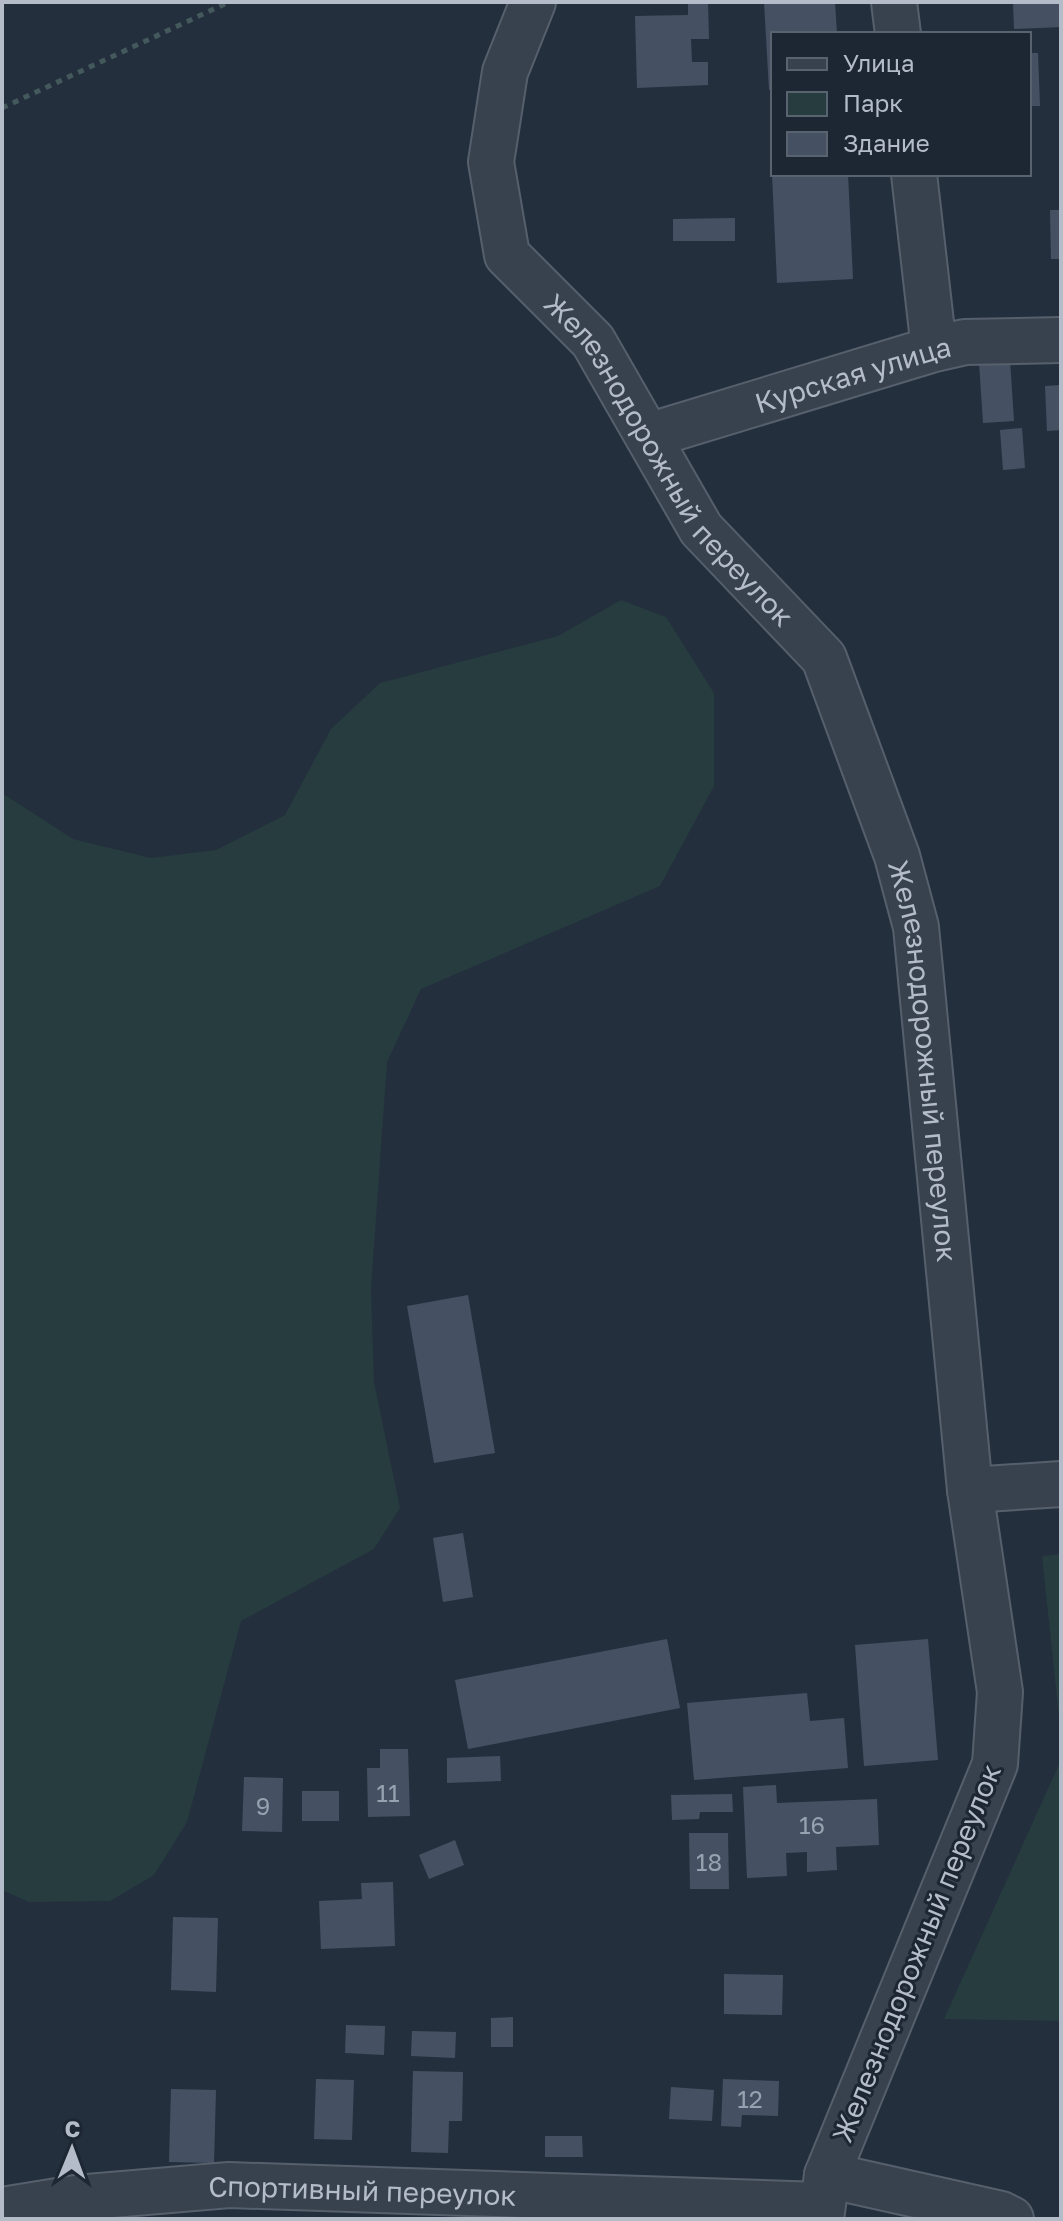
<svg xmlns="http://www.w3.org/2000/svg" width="1063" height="2221" viewBox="0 0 1063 2221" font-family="'Golos Text',sans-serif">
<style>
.green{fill:#263c3f}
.building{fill:#455162}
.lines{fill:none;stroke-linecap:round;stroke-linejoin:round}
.minor-casing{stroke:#565f6c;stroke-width:48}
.path{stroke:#44595c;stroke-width:5;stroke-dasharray:6 6;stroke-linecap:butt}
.minor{stroke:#38414e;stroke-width:44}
.labels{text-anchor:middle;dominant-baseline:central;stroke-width:6;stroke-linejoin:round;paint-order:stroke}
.number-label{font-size:24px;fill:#98a1af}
.street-label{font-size:28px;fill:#b4bcc9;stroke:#1d2633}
</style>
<rect width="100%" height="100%" fill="#242f3e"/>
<!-- green -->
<g class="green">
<polygon points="621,600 666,617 714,693 714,786 660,886 421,989 387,1062 371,1289 374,1382 400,1508 374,1549 241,1621 187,1822 154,1875 110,1901 29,1902 2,1890 2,793 73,839 151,858 216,850 285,815 331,729 380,683 558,636"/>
<polygon points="1061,1554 1061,1736 1042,1556"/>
<polygon points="1061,1760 1061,2021 944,2019"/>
</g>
<!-- building -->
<g class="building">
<polygon points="688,2 708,2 709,39 691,39 692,62 708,62 708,85 637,88 635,16 688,15"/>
<polygon points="764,2 835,2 837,34 773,34 773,90 769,90"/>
<polygon points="1013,2 1061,2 1061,27 1014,29"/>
<polygon points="1029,53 1038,53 1040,106 1029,106"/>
<polygon points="772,174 848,174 853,279 777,283"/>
<polygon points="1050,210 1061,210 1061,259 1051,259"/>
<polygon points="735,218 735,241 673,241 673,219"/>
<polygon points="1010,360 1014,421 983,423 979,362"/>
<polygon points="1061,385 1061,430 1047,431 1045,386"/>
<polygon points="1022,428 1025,468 1003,470 1000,430"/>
<polygon points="468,1295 495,1453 434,1463 407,1306"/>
<polygon points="463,1533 473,1597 443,1602 433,1538"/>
<polygon points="667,1639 680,1708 468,1749 455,1680"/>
<polygon points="928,1639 938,1760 864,1766 855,1645"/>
<polygon points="807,1693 810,1721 844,1718 848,1768 694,1780 687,1703"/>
<polygon points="380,1749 408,1749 410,1816 368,1817 367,1768 380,1768"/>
<polygon points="500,1756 501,1781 447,1783 447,1758"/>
<polygon points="244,1777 283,1778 282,1832 242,1831"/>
<polygon points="776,1785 777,1803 877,1799 879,1845 836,1847 837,1870 807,1872 807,1852 786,1853 787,1876 747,1878 743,1787"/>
<rect x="302" y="1791" width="37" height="30"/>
<polygon points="732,1794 733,1812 700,1812 699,1819 672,1820 671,1795"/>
<polygon points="689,1833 728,1833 729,1889 690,1889"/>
<polygon points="455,1840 464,1865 429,1879 419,1855"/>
<polygon points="393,1882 395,1946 321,1949 319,1901 362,1899 361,1883"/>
<polygon points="173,1917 218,1918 216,1992 171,1990"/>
<polygon points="724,1974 783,1975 782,2015 724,2014"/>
<polygon points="513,2017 513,2047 491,2047 491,2018"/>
<polygon points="346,2025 385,2026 384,2055 345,2053"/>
<polygon points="412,2031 456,2032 455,2058 411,2056"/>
<polygon points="413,2071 463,2072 462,2121 449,2121 448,2153 411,2152"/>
<polygon points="316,2079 354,2080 352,2140 314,2139"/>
<polygon points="723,2079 779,2081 778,2116 742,2115 741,2127 721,2126"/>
<polygon points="671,2087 714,2090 712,2121 669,2119"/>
<polygon points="171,2089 216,2090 214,2163 169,2162"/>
<polygon points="545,2136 582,2136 583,2157 545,2157"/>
</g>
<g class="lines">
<defs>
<g id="minor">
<path id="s1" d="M533 2 505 72 491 162 507 255 593 341 701 529 824 658 897 856 916 927 970 1490 1000 1692 995 1764 827 2175 821 2219"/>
<polyline points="894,2 898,34"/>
<polyline points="914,174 934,349"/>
<path id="s2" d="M648 436 934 349 965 342 1061 340"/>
<polyline points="970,1490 1061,1484"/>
<polyline points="827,2175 1001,2214 1011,2219"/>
<path id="s3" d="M2 2210 76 2198 229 2185 821 2205"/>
</g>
</defs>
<!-- minor casing -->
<use href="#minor" class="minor-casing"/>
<!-- path -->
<polyline class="path" points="2,108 229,2"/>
<!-- minor -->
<use href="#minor" class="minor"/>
</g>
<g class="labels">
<!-- number labels -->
<g class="number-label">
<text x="388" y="1792">11</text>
<text x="263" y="1805">9</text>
<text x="812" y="1824">16</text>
<text x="709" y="1861">18</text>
<text x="750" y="2098">12</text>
</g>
<!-- street labels -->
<g class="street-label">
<text stroke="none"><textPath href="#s2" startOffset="214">Курская улица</textPath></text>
<text stroke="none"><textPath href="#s1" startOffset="524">Железнодорожный переулок</textPath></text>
<text stroke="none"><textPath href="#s1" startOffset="1196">Железнодорожный переулок</textPath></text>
<text transform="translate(916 1953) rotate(-68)">Железнодорожный переулок</text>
<text stroke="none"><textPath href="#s3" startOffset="362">Спортивный переулок</textPath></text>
</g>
</g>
<!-- border -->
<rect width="1063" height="2221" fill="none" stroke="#b4bcc9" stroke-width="8"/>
<!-- legend -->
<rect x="771" y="32" width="260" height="144" fill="#1d2633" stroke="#59626f" stroke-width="2"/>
<rect x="787" y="58" width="40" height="12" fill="#38414e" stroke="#59626f" stroke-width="2"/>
<text x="843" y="72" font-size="24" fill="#b4bcc9">Улица</text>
<rect x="787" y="92" width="40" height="24" fill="#263c3f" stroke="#59626f" stroke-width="2"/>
<text x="843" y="112" font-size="24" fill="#b4bcc9">Парк</text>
<rect x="787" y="132" width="40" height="24" fill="#455162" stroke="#59626f" stroke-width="2"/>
<text x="843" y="152" font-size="24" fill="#b4bcc9">Здание</text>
<!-- north arrow -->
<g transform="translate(72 2149) rotate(1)" stroke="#1d2633" stroke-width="6" paint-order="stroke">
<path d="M0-6L14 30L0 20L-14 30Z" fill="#b4bcc9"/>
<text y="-12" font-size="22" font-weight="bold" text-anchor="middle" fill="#b4bcc9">С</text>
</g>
</svg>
